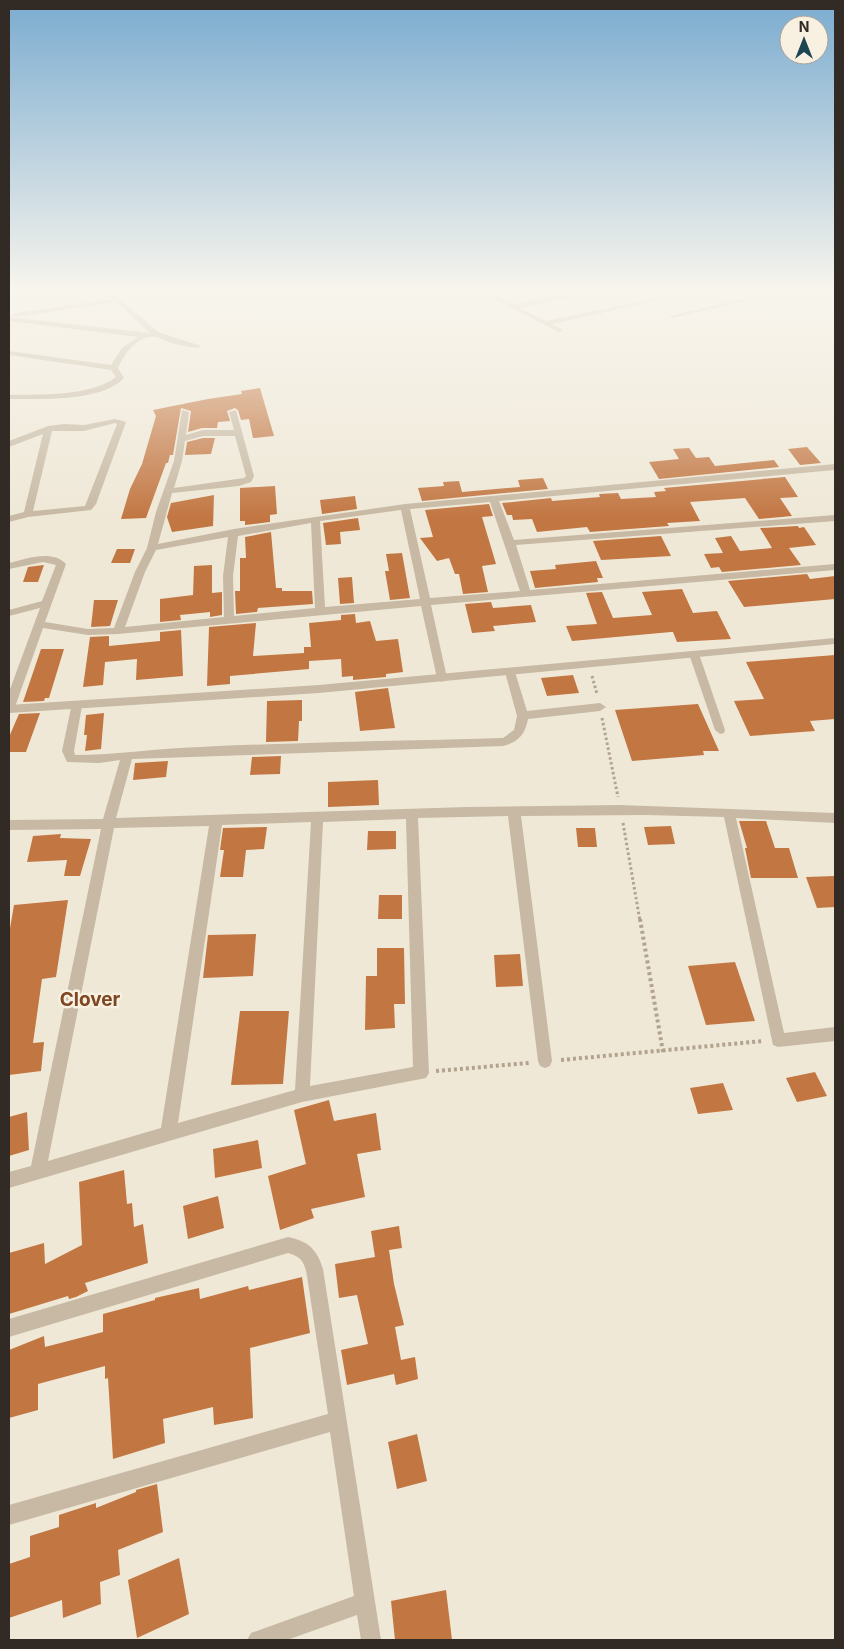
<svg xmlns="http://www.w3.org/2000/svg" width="844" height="1649" viewBox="0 0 844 1649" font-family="Inter,sans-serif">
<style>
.building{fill:#c27642}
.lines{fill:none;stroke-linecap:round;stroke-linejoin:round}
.path-far1{stroke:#b2a38e;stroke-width:3;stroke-dasharray:2.5 2.5;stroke-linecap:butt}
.path{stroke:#b2a38e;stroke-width:4;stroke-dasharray:3 3;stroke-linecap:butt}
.service{fill:#c7b9a3;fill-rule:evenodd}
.minor{fill:#c7b9a3;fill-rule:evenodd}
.tertiary{fill:#c7b9a3;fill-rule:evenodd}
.labels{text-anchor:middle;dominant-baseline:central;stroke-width:5;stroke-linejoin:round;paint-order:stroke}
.neighbourhood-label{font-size:19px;font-weight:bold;fill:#7e4621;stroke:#f8f1e2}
</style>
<rect width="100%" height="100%" fill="#efe8d7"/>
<!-- building -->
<g class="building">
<polygon points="260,388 274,436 253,438 249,419 241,420 238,410 235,408 227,411 230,421 218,422 217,428 202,428 188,432 191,411 181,408 173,455 170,455 168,463 166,463 146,518 121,519 130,489 142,464 156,416 153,410 208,399 242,394 241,391"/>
<polygon points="203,438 215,438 211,454 185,455 187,442"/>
<polygon points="807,447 821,463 800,465 788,449"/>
<polygon points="689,448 696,458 709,457 715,466 774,460 779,467 659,479 649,462 679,459 673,449"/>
<polygon points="785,477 798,497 780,498 792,516 759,519 745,498 690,502 700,521 667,523 669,526 590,532 587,527 537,532 532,519 513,520 512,515 507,515 502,503 551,498 552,501 600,497 599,494 618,493 621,499 656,497 654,492 666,491 664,488"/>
<polygon points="543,478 548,489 422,501 418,488 444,486 443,482 459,481 462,492 520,487 518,480"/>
<polygon points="275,486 277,514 270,515 270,522 245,525 245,521 240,521 240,488"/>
<polygon points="214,495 213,526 172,532 167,517 171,503"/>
<polygon points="355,496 357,509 322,514 320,500"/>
<polygon points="489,504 493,516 482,517 496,564 482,566 488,592 463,594 459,574 455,574 449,558 437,561 420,538 433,537 425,510"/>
<polygon points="358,518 360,530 340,532 341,544 326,545 323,523"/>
<polygon points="798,526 799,528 804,527 816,545 789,548 801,565 722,572 719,567 711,568 704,554 723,553 715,538 731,536 740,551 772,548 760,528"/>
<polygon points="271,532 276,588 282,588 282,591 312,591 313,604 258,608 257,612 236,614 235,591 240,591 240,558 246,558 245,537"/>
<polygon points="661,536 671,556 601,560 593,541"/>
<polygon points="117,549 135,549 130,563 111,563"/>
<polygon points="402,553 410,598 390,600 385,571 389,571 386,554"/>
<polygon points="596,561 603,578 597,578 598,582 535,588 530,571 556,569 555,565"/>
<polygon points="44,565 38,582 23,582 28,567"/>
<polygon points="212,565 212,593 222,592 222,615 210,617 210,612 180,615 181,620 160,622 160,599 193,595 194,566"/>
<polygon points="807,574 810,579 835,576 835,599 744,607 728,581"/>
<polygon points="352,577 354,603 340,604 338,578"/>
<polygon points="682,589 693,613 717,611 731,639 677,642 673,632 671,632 572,641 566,626 597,624 586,593 602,592 613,618 652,615 642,592"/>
<polygon points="94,600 118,600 110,626 91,627"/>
<polygon points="491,602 493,608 531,605 536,622 493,626 495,631 472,633 465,604"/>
<polygon points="355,614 356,623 370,621 376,641 398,639 403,672 386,674 386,677 353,680 353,676 342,677 341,659 309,661 309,669 230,676 230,684 207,686 209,627 256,623 253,656 304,653 304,647 311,647 309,623 341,620 341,615"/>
<polygon points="181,630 183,676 136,680 137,659 105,662 103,685 83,687 90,637 109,636 109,646 160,641 160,632"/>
<polygon points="41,649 64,649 49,698 45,698 44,701 23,702"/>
<polygon points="835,655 835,719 810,721 815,731 750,736 734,701 764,699 746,662"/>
<polygon points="573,675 579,693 547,696 541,678"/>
<polygon points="388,688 395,728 360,731 355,692"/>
<polygon points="302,700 302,721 299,721 298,741 266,742 267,701"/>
<polygon points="698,704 719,751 703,751 704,755 632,761 615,710"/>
<polygon points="40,713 26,752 9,752 9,737 19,714"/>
<polygon points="104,713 101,749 85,751 87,735 84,735 86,715"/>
<polygon points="281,756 280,774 250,775 252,757"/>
<polygon points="168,761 166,777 133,780 135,763"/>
<polygon points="378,780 379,805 328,807 328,782"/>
<polygon points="739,821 766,821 775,848 789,848 798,878 751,878 745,848 747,848"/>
<polygon points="671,826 675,844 648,845 644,827"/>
<polygon points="267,827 264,849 246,850 243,877 220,877 224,850 220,850 223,828"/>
<polygon points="576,828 595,828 597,847 578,847"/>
<polygon points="368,831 396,831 396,849 367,850"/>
<polygon points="61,834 60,838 91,839 80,876 64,876 67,860 27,862 33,836"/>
<polygon points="835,876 835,907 817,908 806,877"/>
<polygon points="379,895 402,895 402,919 378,919"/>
<polygon points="68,900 56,977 42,979 33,1043 44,1042 41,1071 9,1075 9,934 14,905"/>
<polygon points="256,934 253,976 203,978 208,935"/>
<polygon points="377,948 404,948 405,1004 394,1004 395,1028 365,1030 366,976 377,976"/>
<polygon points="520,954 523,986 496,987 494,955"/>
<polygon points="735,962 755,1021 706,1025 688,966"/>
<polygon points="240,1011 289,1011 283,1084 231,1085"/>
<polygon points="815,1072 827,1096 797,1102 786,1078"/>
<polygon points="723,1083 733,1110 698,1114 690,1088"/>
<polygon points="329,1100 334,1121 376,1113 381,1150 357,1154 365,1197 311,1209 314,1218 280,1230 268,1176 306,1164 294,1110"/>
<polygon points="27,1112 29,1150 9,1156 9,1117"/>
<polygon points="258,1140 262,1168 215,1178 213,1149"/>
<polygon points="124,1170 127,1204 132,1203 134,1227 143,1224 148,1263 85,1283 88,1291 76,1297 69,1299 68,1296 9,1314 9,1253 44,1243 45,1264 82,1245 79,1182"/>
<polygon points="218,1196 224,1228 188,1239 183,1206"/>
<polygon points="399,1226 402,1248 389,1250 394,1284 404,1325 395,1327 401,1360 415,1357 418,1379 396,1385 394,1374 347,1385 341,1350 368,1344 357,1295 339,1298 335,1264 375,1257 371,1231"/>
<polygon points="302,1277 310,1333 250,1348 253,1418 214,1425 213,1407 163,1419 165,1443 113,1459 108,1378 105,1379 105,1366 38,1384 38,1410 9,1418 9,1350 44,1336 45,1347 103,1332 103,1314 155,1300 155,1298 199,1288 200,1299 248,1286 249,1290"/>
<polygon points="417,1434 427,1481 397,1489 388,1442"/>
<polygon points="157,1484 163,1532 118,1550 120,1575 100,1582 101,1604 63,1618 62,1600 9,1618 9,1564 30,1557 30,1536 59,1527 59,1515 96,1503 96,1508 136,1492 136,1490"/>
<polygon points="179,1558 189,1614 137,1638 128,1580"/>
<polygon points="446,1590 452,1640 395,1640 391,1601"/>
</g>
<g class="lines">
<!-- path-far1 -->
<g class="path-far1">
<polyline points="592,676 597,694"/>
<polyline points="602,718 618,797"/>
<polyline points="623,823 640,921"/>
</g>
<!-- path -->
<g class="path">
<polyline points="640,919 663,1052"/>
<polyline points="561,1060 763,1041"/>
<polyline points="436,1071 529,1063"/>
</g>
<!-- service -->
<polygon class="service" points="694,651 699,654 725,730 724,733 720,734 715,730 689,654"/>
<!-- minor -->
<g class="minor">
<path d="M102 289H109L158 332 201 346 197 348C187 346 176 345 166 341 163 340 159 337 155 337 139 334 123 355 118 368L124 378C102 402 40 399 9 399V395C40 394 90 397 116 377L111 370 9 355V351L111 365 122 348 138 337 9 321V317L150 333 116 302 16 317 12 315 16 313 112 299Z"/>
<polygon points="485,289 493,289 489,292 514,304 597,289 609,289 520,308 546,321 685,292 688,294 552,324 563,330 559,332 484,294 482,291"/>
<polygon points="786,289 796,289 673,318 669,316"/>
<path d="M182 410 189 412 186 435 203 430H234L229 412 236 410 254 476 251 482 239 486 172 493 158 544 234 529 405 504 835 464V470L499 501 514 540 835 515V521L516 545 530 590 835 564V570L431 605 447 678 442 682 437 678 421 606 118 634 88 635 43 628 15 707 9 711V692L40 608 9 616V610L42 601 56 565 43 562 9 569V563C26 559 52 549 66 564L45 622 88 629 114 628 135 572 147 548 156 512 174 461ZM203 436H235L246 476 244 478 174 488 182 461 185 441ZM490 502 520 591 430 598 410 509ZM401 510 420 599 325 607 320 521ZM311 523 315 608 234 616 233 576 238 536ZM228 537 223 576 224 617 125 627 145 572 156 550Z"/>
<path d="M115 419 126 422 96 504 91 510 28 517 9 522V516L24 512 43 434 9 447V441L48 426 64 424 84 425ZM115 423 117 424 85 506 33 511 52 431H84Z"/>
<path d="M510 668 515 672 527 711 600 703 606 707 600 711 528 719C525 735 518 742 503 746L132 759 116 818 467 807 619 805 835 813V823L736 818 784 1033 835 1027V1041L778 1047 773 1045 724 817 646 815 521 816 552 1061 550 1066 545 1068 540 1066 538 1061 508 816 418 818 429 1073 426 1078 302 1102 9 1188V1172L31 1166 101 829 9 830V820L103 819 120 760 99 763 67 762 62 751 72 703H80L82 706 74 751 75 755C116 755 158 748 200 747 301 742 402 741 503 738L514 730 517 716 505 672ZM406 819 413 1067 310 1086 323 822ZM311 822 295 1090 178 1123 222 825ZM209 826 161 1128 48 1161 114 828Z"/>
<path d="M288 1237C308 1241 317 1249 323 1269L381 1640H361L357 1615 287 1640H247L251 1633 354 1596 330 1432 9 1525V1505L328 1414 307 1276C305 1263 301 1256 288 1253L9 1337V1319Z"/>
</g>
<!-- tertiary -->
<polygon class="tertiary" points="835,638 835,644 319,693 9,713 9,705 319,685"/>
</g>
<!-- sky -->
<linearGradient id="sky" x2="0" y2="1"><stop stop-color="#7bacd0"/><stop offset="0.56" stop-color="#f8f5ed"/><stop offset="1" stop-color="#f8f5ed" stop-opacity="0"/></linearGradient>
<rect width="844" height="519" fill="url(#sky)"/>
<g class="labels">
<!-- neighbourhood labels -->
<g class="neighbourhood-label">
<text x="90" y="999">Clover</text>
</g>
</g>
<!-- border -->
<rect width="844" height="1649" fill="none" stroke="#322b25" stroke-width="20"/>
<!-- north arrow -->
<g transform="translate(804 40)"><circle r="24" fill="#f8f1e2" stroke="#a9a296"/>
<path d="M0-4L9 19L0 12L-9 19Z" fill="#1c4652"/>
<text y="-8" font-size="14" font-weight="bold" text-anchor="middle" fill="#322b25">N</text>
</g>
</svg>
